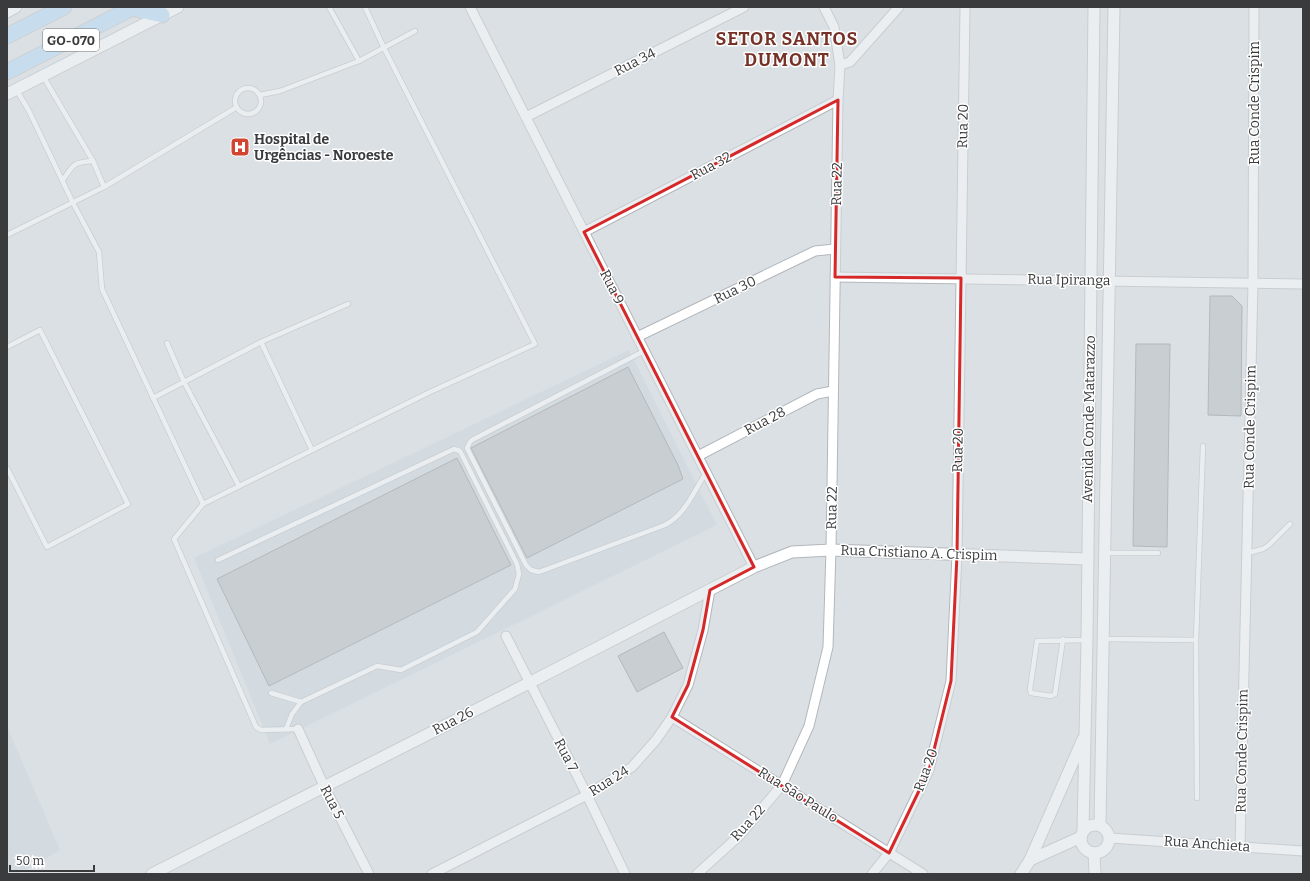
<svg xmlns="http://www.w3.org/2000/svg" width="1310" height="881" viewBox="0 0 1310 881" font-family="Bitter,serif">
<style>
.built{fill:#cad6de}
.building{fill:#b4b8bc;stroke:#84888b}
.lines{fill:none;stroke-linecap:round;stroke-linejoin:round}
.service-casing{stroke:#b3b7bb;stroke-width:6}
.minor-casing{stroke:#b3b7bb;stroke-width:11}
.tertiary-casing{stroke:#b3b7bb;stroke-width:13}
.trunk-casing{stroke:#bcbcbd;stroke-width:17}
.service{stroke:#fff;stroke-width:4.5}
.minor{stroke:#fff;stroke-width:9}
.tertiary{stroke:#fff;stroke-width:11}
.trunk{stroke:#b0daf8;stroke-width:15}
.marked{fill:none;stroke:#d62828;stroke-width:3;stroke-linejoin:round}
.labels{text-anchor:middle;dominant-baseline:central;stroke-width:3;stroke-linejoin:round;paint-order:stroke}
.shield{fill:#fff;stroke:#757677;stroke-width:1}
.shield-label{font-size:13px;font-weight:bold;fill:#3a3b3d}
.street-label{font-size:14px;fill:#3a3b3d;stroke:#fff}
.poi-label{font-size:14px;font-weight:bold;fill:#3a3b3d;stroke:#fff;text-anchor:start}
.district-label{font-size:18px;font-weight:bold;letter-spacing:1px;fill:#773227;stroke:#fff}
</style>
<rect width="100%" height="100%" fill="#dbe0e4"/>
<!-- built -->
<g class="built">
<polygon points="629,350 717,525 270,744 194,558"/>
<polygon points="7,726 60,850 18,874 7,874"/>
</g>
<!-- building -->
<g class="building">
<polygon points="1210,296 1232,296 1242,306 1241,416 1208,415"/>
<polygon points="1136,344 1170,344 1167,547 1133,546"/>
<polygon points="628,367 678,465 683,479 527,558 471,448"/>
<polygon points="457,458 511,565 269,686 217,579"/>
<polygon points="664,632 683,668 637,692 618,656"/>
</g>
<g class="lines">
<defs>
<g id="service">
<polyline points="329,7 359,61"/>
<polyline points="43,76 93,161 104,187"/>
<circle cx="248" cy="101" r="13"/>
<polyline points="16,89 29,111 73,203 99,252 102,289 203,504"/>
<polyline points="260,95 280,91 359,61 415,31"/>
<path d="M63 180C73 164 74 162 93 161"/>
<polyline points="7,235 104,187 237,107"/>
<polyline points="167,343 184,382 239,486"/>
<polyline points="7,347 40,330 128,504 47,547 7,468"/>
<path d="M644 351 472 440 470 442 467 448 526 565 531 570 539 572 665 525C686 514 693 492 706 473"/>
<polyline points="153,398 261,342"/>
<polyline points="312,450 261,342 348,304"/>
<polyline points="1105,553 1158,553"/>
<polyline points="1247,553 1263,549 1269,545 1290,524"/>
<polyline points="218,560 454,449 460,451 517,564 519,574 515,589 477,632 401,670 377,666 301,702 292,714 286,729"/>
<polyline points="1063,639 1055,694 1051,696 1031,693 1030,689 1037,641 1087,640"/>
<polyline points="1103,639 1196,640"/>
<polyline points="271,693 301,702"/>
<polyline points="298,729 261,730 256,727 174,539 203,504 430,392 535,344 384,48 365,7"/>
<polyline points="1197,798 1196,640 1203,446"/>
</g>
<g id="minor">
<polyline points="470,7 754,567"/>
<polyline points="840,65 850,62 899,7"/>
<polyline points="526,117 744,7"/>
<polyline points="584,232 838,100"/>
<polyline points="835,277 1303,284"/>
<polyline points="637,337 815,251 835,249"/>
<polyline points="698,456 817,394 833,391"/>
<polyline points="506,636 587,795 625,874"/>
<polyline points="672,717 923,874"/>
<polyline points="298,729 324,786 369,874"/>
<polyline points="1110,838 1303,851"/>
<polyline points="1240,846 1253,283 1254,7"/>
<polyline points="432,874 587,795 632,767 656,740 672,717 688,685 703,630 710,590"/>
<polyline points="697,874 739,836 782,785 809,726 828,647 831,550 838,100 840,65 834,27 824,7"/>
<polyline points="872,874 889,853 929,770 951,681 957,555 965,7"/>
</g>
<g id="tertiary">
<polyline points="7,12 16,7"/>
<polyline points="7,94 178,7"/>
<circle cx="1095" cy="839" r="14"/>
<polyline points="1100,825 1114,7"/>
<polyline points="1083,831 1087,640 1094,7"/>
<polyline points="1094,853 1095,874"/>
<polyline points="1030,860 1081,837"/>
<polyline points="152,874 529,683 754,567 792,552 831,550 1088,559"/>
<polyline points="1021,874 1030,860 1083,739"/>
</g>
<g id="trunk">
<polyline points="132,8 162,15"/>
<polyline points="7,36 64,7"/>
<polyline points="7,72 134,7"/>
</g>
</defs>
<!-- service casing -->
<use href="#service" class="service-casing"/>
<!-- minor casing -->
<use href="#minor" class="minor-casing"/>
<!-- tertiary casing -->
<use href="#tertiary" class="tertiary-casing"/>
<!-- trunk casing -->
<use href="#trunk" class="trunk-casing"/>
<!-- service -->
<use href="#service" class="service"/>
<!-- minor -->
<use href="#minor" class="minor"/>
<!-- tertiary -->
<use href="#tertiary" class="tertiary"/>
<!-- trunk -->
<use href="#trunk" class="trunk"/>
</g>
<!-- marked area -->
<path d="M0 0H1310V881H0ZM838 100 835 277 961 278 957 555 951 681 929 770 889 853 672 717 688 685 703 630 710 590 754 567 584 232Z" fill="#dbe0e4" fill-opacity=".55" fill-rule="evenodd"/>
<path class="marked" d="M838 100 835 277 961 278 957 555 951 681 929 770 889 853 672 717 688 685 703 630 710 590 754 567 584 232Z"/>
<!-- icons -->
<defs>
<symbol id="hospital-square" viewBox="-11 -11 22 22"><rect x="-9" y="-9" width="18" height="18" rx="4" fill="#d14531" stroke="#fff"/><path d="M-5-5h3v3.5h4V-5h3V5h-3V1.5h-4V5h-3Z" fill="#fff"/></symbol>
</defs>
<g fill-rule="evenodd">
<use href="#hospital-square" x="229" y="136" width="22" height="22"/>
</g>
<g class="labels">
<!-- shield labels -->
<rect class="shield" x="43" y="29" width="56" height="22" rx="3"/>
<g class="shield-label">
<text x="71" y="40">GO-070</text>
</g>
<!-- street labels -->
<g class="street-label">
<text transform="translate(635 62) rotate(-27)">Rua 34</text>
<text transform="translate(1254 103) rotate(-90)">Rua Conde Crispim</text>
<text transform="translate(963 126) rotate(-89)">Rua 20</text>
<text transform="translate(711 166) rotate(-28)">Rua 32</text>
<text transform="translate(837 184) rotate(-89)">Rua 22</text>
<text transform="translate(1069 280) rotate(1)">Rua Ipiranga</text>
<text transform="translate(612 287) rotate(63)">Rua 9</text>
<text transform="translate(735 290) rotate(-26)">Rua 30</text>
<text transform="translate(1089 419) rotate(-89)">Avenida Conde Matarazzo</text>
<text transform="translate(765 421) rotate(-28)">Rua 28</text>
<text transform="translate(1250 427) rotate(-89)">Rua Conde Crispim</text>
<text transform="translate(958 450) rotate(-89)">Rua 20</text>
<text transform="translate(832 508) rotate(-89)">Rua 22</text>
<text transform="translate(919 553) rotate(2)">Rua Cristiano A. Crispim</text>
<text transform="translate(453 721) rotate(-27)">Rua 26</text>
<text transform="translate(1242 751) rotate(-89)">Rua Conde Crispim</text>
<text transform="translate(566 755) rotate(63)">Rua 7</text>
<text transform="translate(926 770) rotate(-70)">Rua 20</text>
<text transform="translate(609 781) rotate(-32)">Rua 24</text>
<text transform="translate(798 795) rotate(32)">Rua São Paulo</text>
<text transform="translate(332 802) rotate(63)">Rua 5</text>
<text transform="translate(748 823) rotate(-48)">Rua 22</text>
<text transform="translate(1207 844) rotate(4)">Rua Anchieta</text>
</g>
<!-- poi labels -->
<g class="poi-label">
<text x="254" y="139">Hospital de<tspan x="254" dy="16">Urgências - Noroeste</tspan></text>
</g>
<!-- district labels -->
<g class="district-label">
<text x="787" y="39">SETOR SANTOS<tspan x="787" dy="21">DUMONT</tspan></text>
</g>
</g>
<!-- border -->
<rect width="1310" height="881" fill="none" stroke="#3a3b3d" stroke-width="16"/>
<!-- scale -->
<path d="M10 865v6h84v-6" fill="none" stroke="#3a3b3d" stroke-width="2"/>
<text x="16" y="865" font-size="12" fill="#3a3b3d" stroke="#ffffff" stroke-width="3" paint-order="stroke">50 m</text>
</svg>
